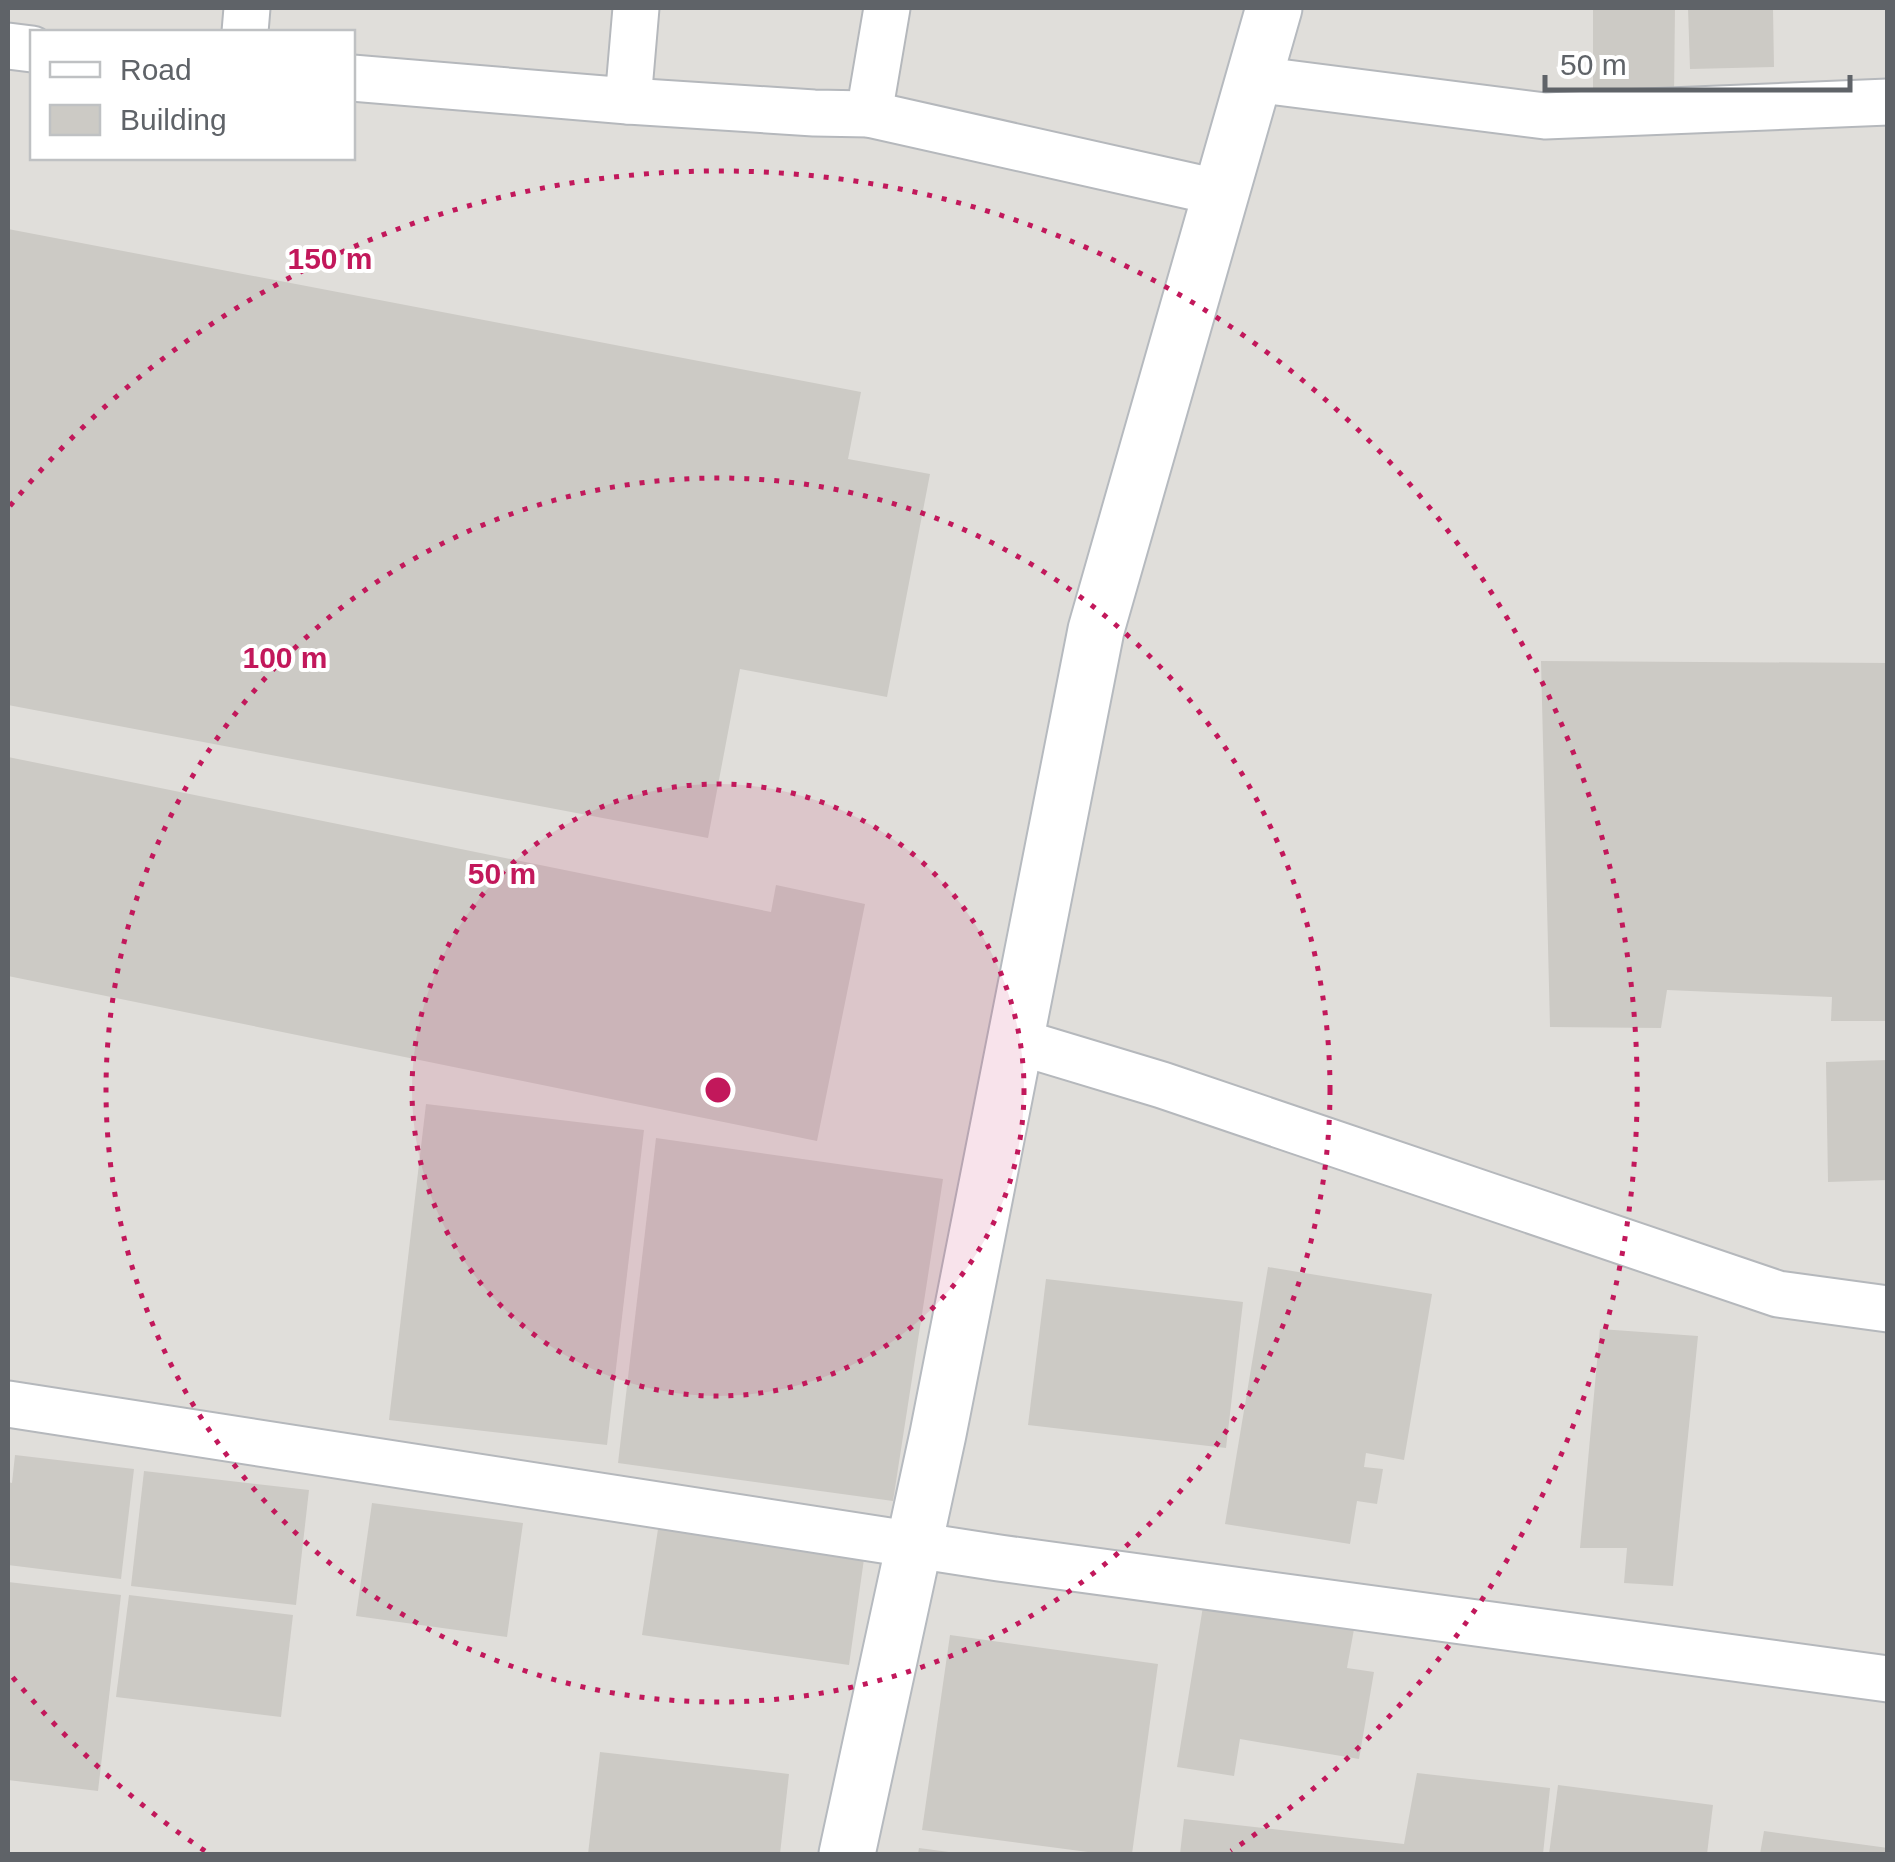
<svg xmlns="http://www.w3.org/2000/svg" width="1895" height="1862" viewBox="0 0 1895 1862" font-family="Helvetica,sans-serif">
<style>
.industrial{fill:#e0deda;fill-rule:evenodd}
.building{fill:#cccac5}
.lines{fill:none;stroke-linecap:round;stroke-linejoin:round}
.street-casing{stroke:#b5b8bc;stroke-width:49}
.secondary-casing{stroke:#b6babf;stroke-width:59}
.street{stroke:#fff;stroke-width:45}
.secondary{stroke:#fff;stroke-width:55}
.ring{fill:none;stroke:#c2185b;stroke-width:5;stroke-dasharray:5 10}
.centre{fill:#c2185b;stroke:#fff;stroke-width:5}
.ring-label{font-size:30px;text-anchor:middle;font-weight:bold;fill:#c2185b;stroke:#fff;stroke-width:8;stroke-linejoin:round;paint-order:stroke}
</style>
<rect width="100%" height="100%" fill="#f1efe8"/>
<!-- industrial -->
<path class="industrial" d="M8 8H1887V1854H8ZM32 32H352V158H32Z"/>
<!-- building -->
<g class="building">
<polygon points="1593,8 1675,8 1674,98 1593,98"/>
<polygon points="1688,8 1773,8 1774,67 1690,69"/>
<polygon points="8,229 861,392 848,459 930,474 887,697 740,669 708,838 8,705"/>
<polygon points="1541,661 1888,663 1888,1021 1831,1021 1832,997 1667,990 1661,1028 1550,1027"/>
<polygon points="8,757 771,912 776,885 865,904 817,1141 8,976"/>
<polygon points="1888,1060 1888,1180 1828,1182 1826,1062"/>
<polygon points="426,1104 644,1130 607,1445 389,1420"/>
<polygon points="656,1138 943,1179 893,1501 618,1463"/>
<polygon points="1268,1267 1432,1294 1404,1460 1366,1453 1364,1467 1383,1469 1377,1504 1357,1501 1350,1544 1225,1524"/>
<polygon points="1046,1279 1243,1302 1226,1448 1028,1425"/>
<polygon points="1600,1329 1698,1336 1673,1586 1624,1583 1627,1548 1580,1548"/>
<polygon points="15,1455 134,1469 121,1579 8,1565 8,1482 12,1483"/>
<polygon points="144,1471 309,1490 296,1605 131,1586"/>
<polygon points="372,1503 523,1523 507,1637 356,1616"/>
<polygon points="658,1529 864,1559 849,1665 642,1635"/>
<polygon points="8,1582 121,1595 98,1791 8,1780"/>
<polygon points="1205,1594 1356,1618 1347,1668 1374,1672 1359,1759 1240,1739 1234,1776 1177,1767"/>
<polygon points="129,1595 293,1615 281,1717 116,1697"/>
<polygon points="950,1635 1158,1664 1132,1854 1103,1854 922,1830"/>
<polygon points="600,1752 789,1774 780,1854 588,1854"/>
<polygon points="1417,1773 1550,1788 1543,1854 1180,1854 1184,1819 1404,1844"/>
<polygon points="1558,1785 1713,1805 1707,1854 1549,1854"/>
<polygon points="1764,1831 1888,1848 1888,1854 1760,1854"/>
<polygon points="919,1848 949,1852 949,1854 918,1854"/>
</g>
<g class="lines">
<defs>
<g id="street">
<polyline points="245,32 247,8"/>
<polyline points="8,46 32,49"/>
<polyline points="352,78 628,101 636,8"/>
<polyline points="1254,79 1545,116 1888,102"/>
<polyline points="628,101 814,113 869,114 1221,193"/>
<polyline points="869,114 887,8"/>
<polyline points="1016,1041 1162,1085 1778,1294 1888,1309"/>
<polyline points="8,1404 999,1558 1888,1679"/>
</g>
<polyline id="secondary" points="847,1854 938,1434 1096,630 1274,8"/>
</defs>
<!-- street casing -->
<use href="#street" class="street-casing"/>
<!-- secondary casing -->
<use href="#secondary" class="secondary-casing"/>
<!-- street -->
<use href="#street" class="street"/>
<!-- secondary -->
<use href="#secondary" class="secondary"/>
</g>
<!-- distance rings -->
<circle cx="718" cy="1090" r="306" fill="#c2185b" fill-opacity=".12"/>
<g class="ring">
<circle cx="718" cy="1090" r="306"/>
<circle cx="718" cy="1090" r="612"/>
<path d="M205 1851A918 918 0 0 1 10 1674M10 506A918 918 0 1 1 1231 1851"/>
</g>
<circle cx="718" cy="1090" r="15" class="centre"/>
<g class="ring-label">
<text x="330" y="269">150 m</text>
<text x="285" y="668">100 m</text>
<text x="502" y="884">50 m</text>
</g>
<!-- border -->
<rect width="1895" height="1862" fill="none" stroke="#5f6368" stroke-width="20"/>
<!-- legend -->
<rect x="30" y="30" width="325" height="130" fill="#ffffff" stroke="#bfc1c3" stroke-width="2.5"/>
<rect x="50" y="62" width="50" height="15" fill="#ffffff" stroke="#bfc1c3" stroke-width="2.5"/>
<text x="120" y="80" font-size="30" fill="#5f6368">Road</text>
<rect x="50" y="105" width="50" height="30" fill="#cccac5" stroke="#bfc1c3" stroke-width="2.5"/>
<text x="120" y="130" font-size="30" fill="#5f6368">Building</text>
<!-- scale -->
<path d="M1545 75v15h305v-15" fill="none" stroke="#5f6368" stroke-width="5"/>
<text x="1560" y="75" font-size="30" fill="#5f6368" stroke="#ffffff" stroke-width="8" paint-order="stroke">50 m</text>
</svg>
